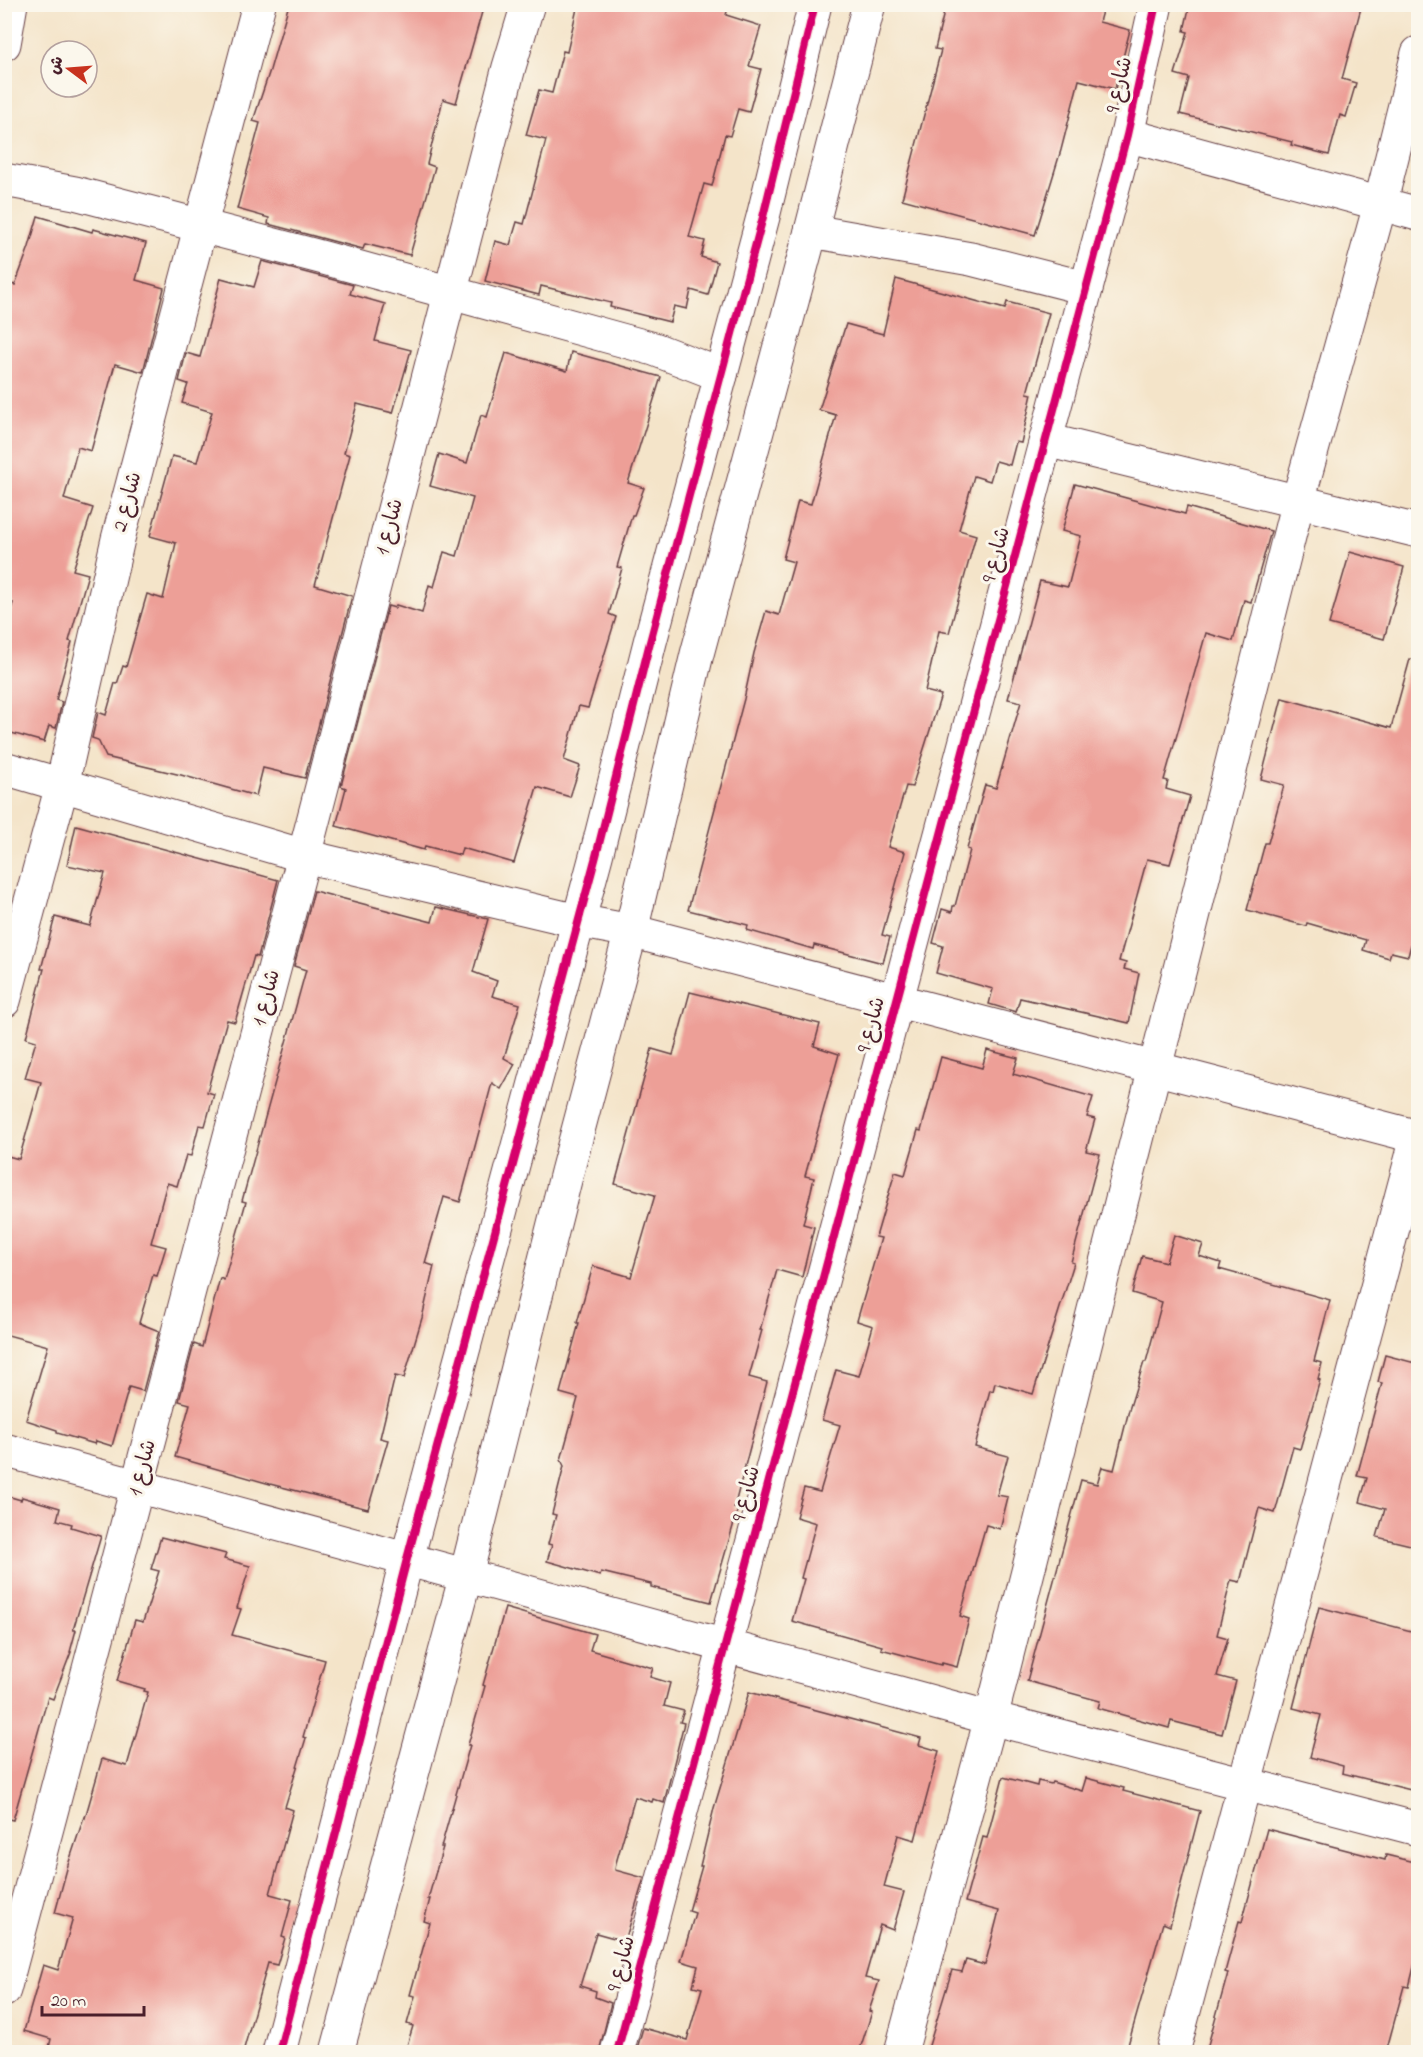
<svg xmlns="http://www.w3.org/2000/svg" width="1423" height="2057" viewBox="0 0 1423 2057" font-family="'Indie Flower','Playpen Sans Arabic',sans-serif">
<style>
.building{fill:#ed9f97}
.lines{fill:none;stroke-linecap:round;stroke-linejoin:round}
.minor-casing{stroke:#643d43;stroke-width:35}
.tertiary-casing{stroke:#643d43;stroke-width:35}
.minor{stroke:#fff;stroke-width:33}
.tertiary{stroke:#fff;stroke-width:33}
.cycleway-casing{stroke:#fbf7ec;stroke-width:11}
.cycleway{stroke:#d6006c;stroke-width:8}
.labels{text-anchor:middle;dominant-baseline:central;stroke-width:6;stroke-linejoin:round;paint-order:stroke}
.street-label{font-size:21px;fill:#4a1f2b;stroke:#fbf7ec}
</style>
<rect width="100%" height="100%" fill="#fbf7ec"/>
<filter id="ink" filterUnits="userSpaceOnUse"><feTurbulence type="fractalNoise" baseFrequency=".0167" numOctaves="2"/><feDisplacementMap in="SourceGraphic" scale="12" xChannelSelector="R" yChannelSelector="G"/><feConvolveMatrix kernelMatrix="1 2 1 2 8 2 1 2 1" color-interpolation-filters="sRGB"/></filter>
<filter id="wash" filterUnits="userSpaceOnUse"><feTurbulence type="fractalNoise" baseFrequency=".008" numOctaves="4" result="noise"/><feDisplacementMap in="SourceGraphic" scale="24" xChannelSelector="R" yChannelSelector="G"/><feGaussianBlur stdDeviation="1.35" result="paint"/><feColorMatrix in="noise" values="0 0 0 0 0 0 0 0 0 0 0 0 0 0 0 0 0 1.4 0 .05"/><feComposite in="paint" operator="in"/></filter>
<g filter="url(#wash)">
<rect width="100%" height="100%" fill="#f4e4c9"/>
<g id="blocks">
<!-- building -->
<g class="building">
<polygon points="289,4 455,4 482,12 456,103 443,99 427,164 435,167 410,255 365,244 363,249 268,224 269,218 237,209 260,123 253,121 270,70"/>
<polygon points="578,4 729,4 726,15 761,26 749,66 761,69 749,112 738,109 730,136 725,135 712,186 704,184 689,237 705,241 701,257 717,262 708,295 691,290 687,309 674,306 670,322 610,307 611,303 541,286 539,295 485,281 495,241 510,245 517,222 524,224 546,140 526,135 539,90 552,93 563,51 567,52"/>
<polygon points="946,4 1104,4 1099,22 1130,30 1115,89 1079,80 1061,150 1035,235 902,199 941,50 935,49"/>
<polygon points="1190,4 1362,4 1342,79 1356,83 1346,117 1340,115 1329,155 1291,145 1292,142 1180,114 1189,78 1175,74 1188,32 1184,31"/>
<polygon points="38,216 92,232 93,229 146,243 136,280 164,288 143,372 115,364 91,451 78,447 64,499 93,508 73,570 88,574 69,641 72,642 56,700 62,702 56,728 49,726 44,742 4,731 4,633 13,603 4,602 4,282 15,285 29,247"/>
<polygon points="262,261 353,285 350,294 385,304 375,341 411,350 393,413 357,404 344,453 350,455 315,585 352,596 305,778 263,768 256,796 181,775 106,757 98,740 92,738 98,712 106,715 115,683 117,684 123,666 126,667 147,594 163,599 176,543 150,536 172,456 197,462 212,412 182,403 188,384 179,381 186,353 200,357 221,278 254,287"/>
<polygon points="896,279 1005,309 1007,302 1049,313 1027,393 1032,394 1021,443 1016,442 1010,465 996,461 990,481 974,476 959,530 976,535 949,633 939,631 925,691 941,695 912,787 906,786 888,847 905,852 882,935 890,937 883,963 814,945 813,949 747,930 748,925 688,910 744,699 754,653 766,611 779,615 794,562 783,559 798,501 811,504 836,415 819,410 846,324 883,334"/>
<polygon points="571,352 661,377 628,483 644,488 634,515 632,515 617,567 622,568 609,614 616,617 588,708 579,706 564,760 580,766 570,797 537,787 514,863 462,848 460,855 425,846 424,850 336,826 346,788 341,786 388,606 395,608 396,605 422,613 429,585 434,587 444,552 457,556 473,498 430,486 439,454 467,463 481,415 487,417 506,353 567,371"/>
<polygon points="1075,484 1185,514 1187,507 1271,531 1251,602 1244,600 1233,641 1206,633 1164,780 1168,781 1166,789 1190,796 1170,864 1147,859 1119,961 1126,963 1124,969 1139,973 1129,1023 1020,998 1016,1012 989,1004 993,989 936,973 943,946 933,943 942,909 952,912 953,906 955,906 970,850 967,849 985,785 996,788 1021,702 1008,699 1040,581 1068,587 1081,536 1062,531"/>
<polygon points="1350,552 1404,567 1384,639 1329,624"/>
<polygon points="1410,659 1419,660 1419,932 1415,930 1408,956 1391,952 1389,958 1363,950 1366,940 1307,923 1306,926 1247,910 1265,843 1268,843 1284,785 1261,779 1282,698 1391,728"/>
<polygon points="76,825 278,880 258,957 254,956 235,1022 227,1020 207,1092 214,1094 205,1126 199,1125 191,1156 186,1155 177,1186 167,1183 151,1243 166,1247 157,1276 153,1275 139,1323 159,1331 143,1391 129,1387 112,1446 96,1441 95,1444 57,1433 57,1430 26,1420 48,1346 4,1334 4,1155 19,1159 41,1082 25,1078 36,1041 26,1038 44,969 41,969 55,917 90,926 105,873 67,865"/>
<polygon points="314,891 432,922 436,907 488,919 473,972 497,981 492,996 520,1004 504,1058 515,1064 501,1089 492,1083 460,1202 444,1197 425,1263 434,1266 422,1318 404,1378 395,1376 380,1438 388,1440 368,1509 270,1484 175,1457 190,1404 179,1401 194,1344 202,1347 220,1278 224,1280 246,1202 242,1201 306,970 294,966"/>
<polygon points="690,992 820,1024 814,1046 839,1054 805,1176 814,1178 803,1224 814,1227 802,1277 777,1270 760,1330 762,1330 749,1377 767,1382 734,1508 738,1509 711,1602 651,1587 651,1584 601,1572 600,1576 547,1561 552,1545 548,1544 556,1515 552,1514 564,1466 561,1460 578,1398 560,1393 579,1323 577,1323 593,1266 631,1277 655,1195 615,1184 652,1049 673,1055"/>
<polygon points="987,1050 1018,1058 1013,1074 1093,1097 1087,1117 1095,1119 1086,1151 1100,1154 1071,1262 1074,1263 1033,1394 995,1383 993,1391 990,1390 975,1447 1008,1456 997,1495 1008,1497 1000,1529 986,1525 960,1616 969,1619 957,1667 942,1663 941,1665 881,1649 882,1646 792,1621 804,1579 801,1578 816,1523 796,1517 804,1488 820,1492 840,1425 822,1420 836,1370 859,1376 873,1326 857,1321 881,1238 876,1237 895,1172 905,1175 918,1130 921,1131 941,1057 982,1068"/>
<polygon points="1174,1235 1203,1244 1199,1256 1221,1263 1219,1269 1330,1300 1314,1361 1322,1363 1318,1379 1320,1380 1300,1449 1293,1447 1275,1513 1259,1508 1240,1582 1231,1580 1217,1635 1228,1638 1217,1676 1236,1681 1222,1734 1171,1721 1169,1728 1098,1708 1100,1701 1027,1681 1081,1480 1097,1484 1102,1467 1114,1470 1129,1410 1144,1362 1146,1362 1162,1302 1132,1293 1142,1256 1166,1262"/>
<polygon points="1385,1355 1419,1364 1419,1547 1377,1537 1385,1509 1360,1502 1367,1478 1357,1476 1382,1383 1378,1382"/>
<polygon points="4,1495 21,1500 22,1497 60,1508 57,1520 72,1524 71,1527 101,1536 73,1630 76,1630 70,1652 71,1652 53,1699 48,1697 13,1820 4,1818"/>
<polygon points="161,1537 226,1554 224,1559 250,1566 237,1608 241,1609 232,1635 325,1660 303,1737 306,1738 285,1807 293,1810 270,1894 292,1900 282,1937 285,1938 277,1965 268,1963 243,2052 48,2052 51,2039 24,2031 43,1965 58,1970 73,1918 55,1913 68,1865 84,1817 85,1818 102,1759 127,1766 148,1692 144,1691 145,1689 117,1681 135,1620 143,1622 159,1571 151,1569"/>
<polygon points="1319,1607 1419,1633 1419,1792 1342,1773 1343,1766 1310,1757 1321,1715 1293,1708"/>
<polygon points="505,1608 595,1634 590,1650 653,1668 650,1677 670,1683 664,1706 684,1711 680,1722 684,1723 664,1803 653,1799 652,1802 635,1797 616,1863 615,1870 644,1878 625,1941 596,1933 580,1986 596,1991 595,1997 611,2003 599,2052 405,2052 413,2026 407,2024 415,1996 410,1995 430,1923 424,1921 430,1899 428,1899 443,1847 441,1847 470,1745 468,1745 485,1686 483,1685"/>
<polygon points="749,1692 921,1738 919,1745 939,1751 915,1840 898,1835 884,1887 904,1892 893,1930 880,1925 865,1978 879,1981 869,2011 872,2012 859,2052 636,2052 643,2028 687,2040 702,1988 693,1986 698,1966 681,1961 695,1913 689,1911 702,1866 700,1866 714,1808"/>
<polygon points="1003,1777 1037,1786 1038,1781 1051,1784 1052,1782 1082,1791 1086,1778 1124,1788 1123,1791 1200,1811 1170,1926 1163,1923 1126,2052 927,2052 952,1970 962,1972 966,1960 985,1965 999,1911 965,1902 983,1837 987,1838"/>
<polygon points="1267,1829 1385,1860 1386,1855 1419,1863 1419,1947 1409,1987 1404,1986 1386,2052 1206,2052 1228,1973 1225,1972 1239,1921 1242,1922"/>
</g>
</g>
</g>
<g filter="url(#ink)">
<use href="#blocks" fill-opacity="0" stroke="#643d43" stroke-width="1.5"/>
<g class="lines">
<defs>
<g id="minor">
<polyline points="4,44 11,4"/>
<polyline points="1127,135 1418,214"/>
<polyline points="4,180 75,193 324,258 654,349 721,375"/>
<polyline points="811,231 971,259 1086,288"/>
<polyline points="1046,440 1418,531"/>
<polyline points="4,768 304,856 578,921 631,931 1418,1137"/>
<polyline points="4,1001 62,785 118,539 259,4"/>
<polyline points="4,1450 991,1718 1418,1829"/>
<polyline points="4,1990 304,856 509,67 528,4"/>
<polyline points="617,2052 1127,135 1156,4"/>
<polyline points="901,2052 991,1718 1298,501 1380,205 1418,53"/>
<polyline points="1173,2052 1418,1134"/>
</g>
<g id="tertiary">
<polyline points="279,2052 407,1559 596,856 650,642 763,217 815,4"/>
<polyline points="337,2052 466,1575 567,1172 631,931 697,654 811,231 869,4"/>
</g>
</defs>
<!-- minor casing -->
<use href="#minor" class="minor-casing"/>
<!-- tertiary casing -->
<use href="#tertiary" class="tertiary-casing"/>
<!-- minor -->
<use href="#minor" class="minor"/>
<!-- tertiary -->
<use href="#tertiary" class="tertiary"/>
<defs>
<g id="cycleway">
<polyline points="279,2052 407,1559 596,856 650,642 763,217 815,4"/>
<polyline points="617,2052 1127,135 1156,4"/>
</g>
</defs>
<!-- cycleway casing -->
<use href="#cycleway" class="cycleway-casing"/>
<!-- cycleway -->
<use href="#cycleway" class="cycleway"/>
</g>
</g>
<g class="labels">
<!-- street labels -->
<g class="street-label">
<text transform="translate(1120 85) rotate(-77)">شارع 9</text>
<text transform="translate(128 502) rotate(-75)">شارع 2</text>
<text transform="translate(390 527) rotate(-75)">شارع 1</text>
<text transform="translate(997 555) rotate(-75)">شارع 9</text>
<text transform="translate(267 998) rotate(-75)">شارع 1</text>
<text transform="translate(872 1025) rotate(-75)">شارع 9</text>
<text transform="translate(143 1468) rotate(-75)">شارع 1</text>
<text transform="translate(747 1494) rotate(-75)">شارع 9</text>
<text transform="translate(622 1964) rotate(-75)">شارع 9</text>
</g>
</g>
<!-- margin -->
<rect width="1423" height="2057" fill="none" stroke="#fbf7ec" stroke-width="24"/>
<!-- north arrow -->
<g transform="translate(69 69) rotate(286)"><circle r="28" fill="#fbf7ec" stroke="#b4a19f" stroke-width="1.5"/>
<path d="M0-4.5L10 22L0 15L-10 22Z" fill="#c8321e"/>
<text y="-9" font-size="16" font-weight="bold" text-anchor="middle" fill="#4a1f2b">ش</text>
</g>
<!-- scale -->
<path d="M42 2006v9h102v-9" fill="none" stroke="#4a1f2b" stroke-width="3"/>
<text x="51" y="2006" font-size="18" fill="#4a1f2b" stroke="#fbf7ec" stroke-width="4.5" paint-order="stroke">20 m</text>
</svg>
